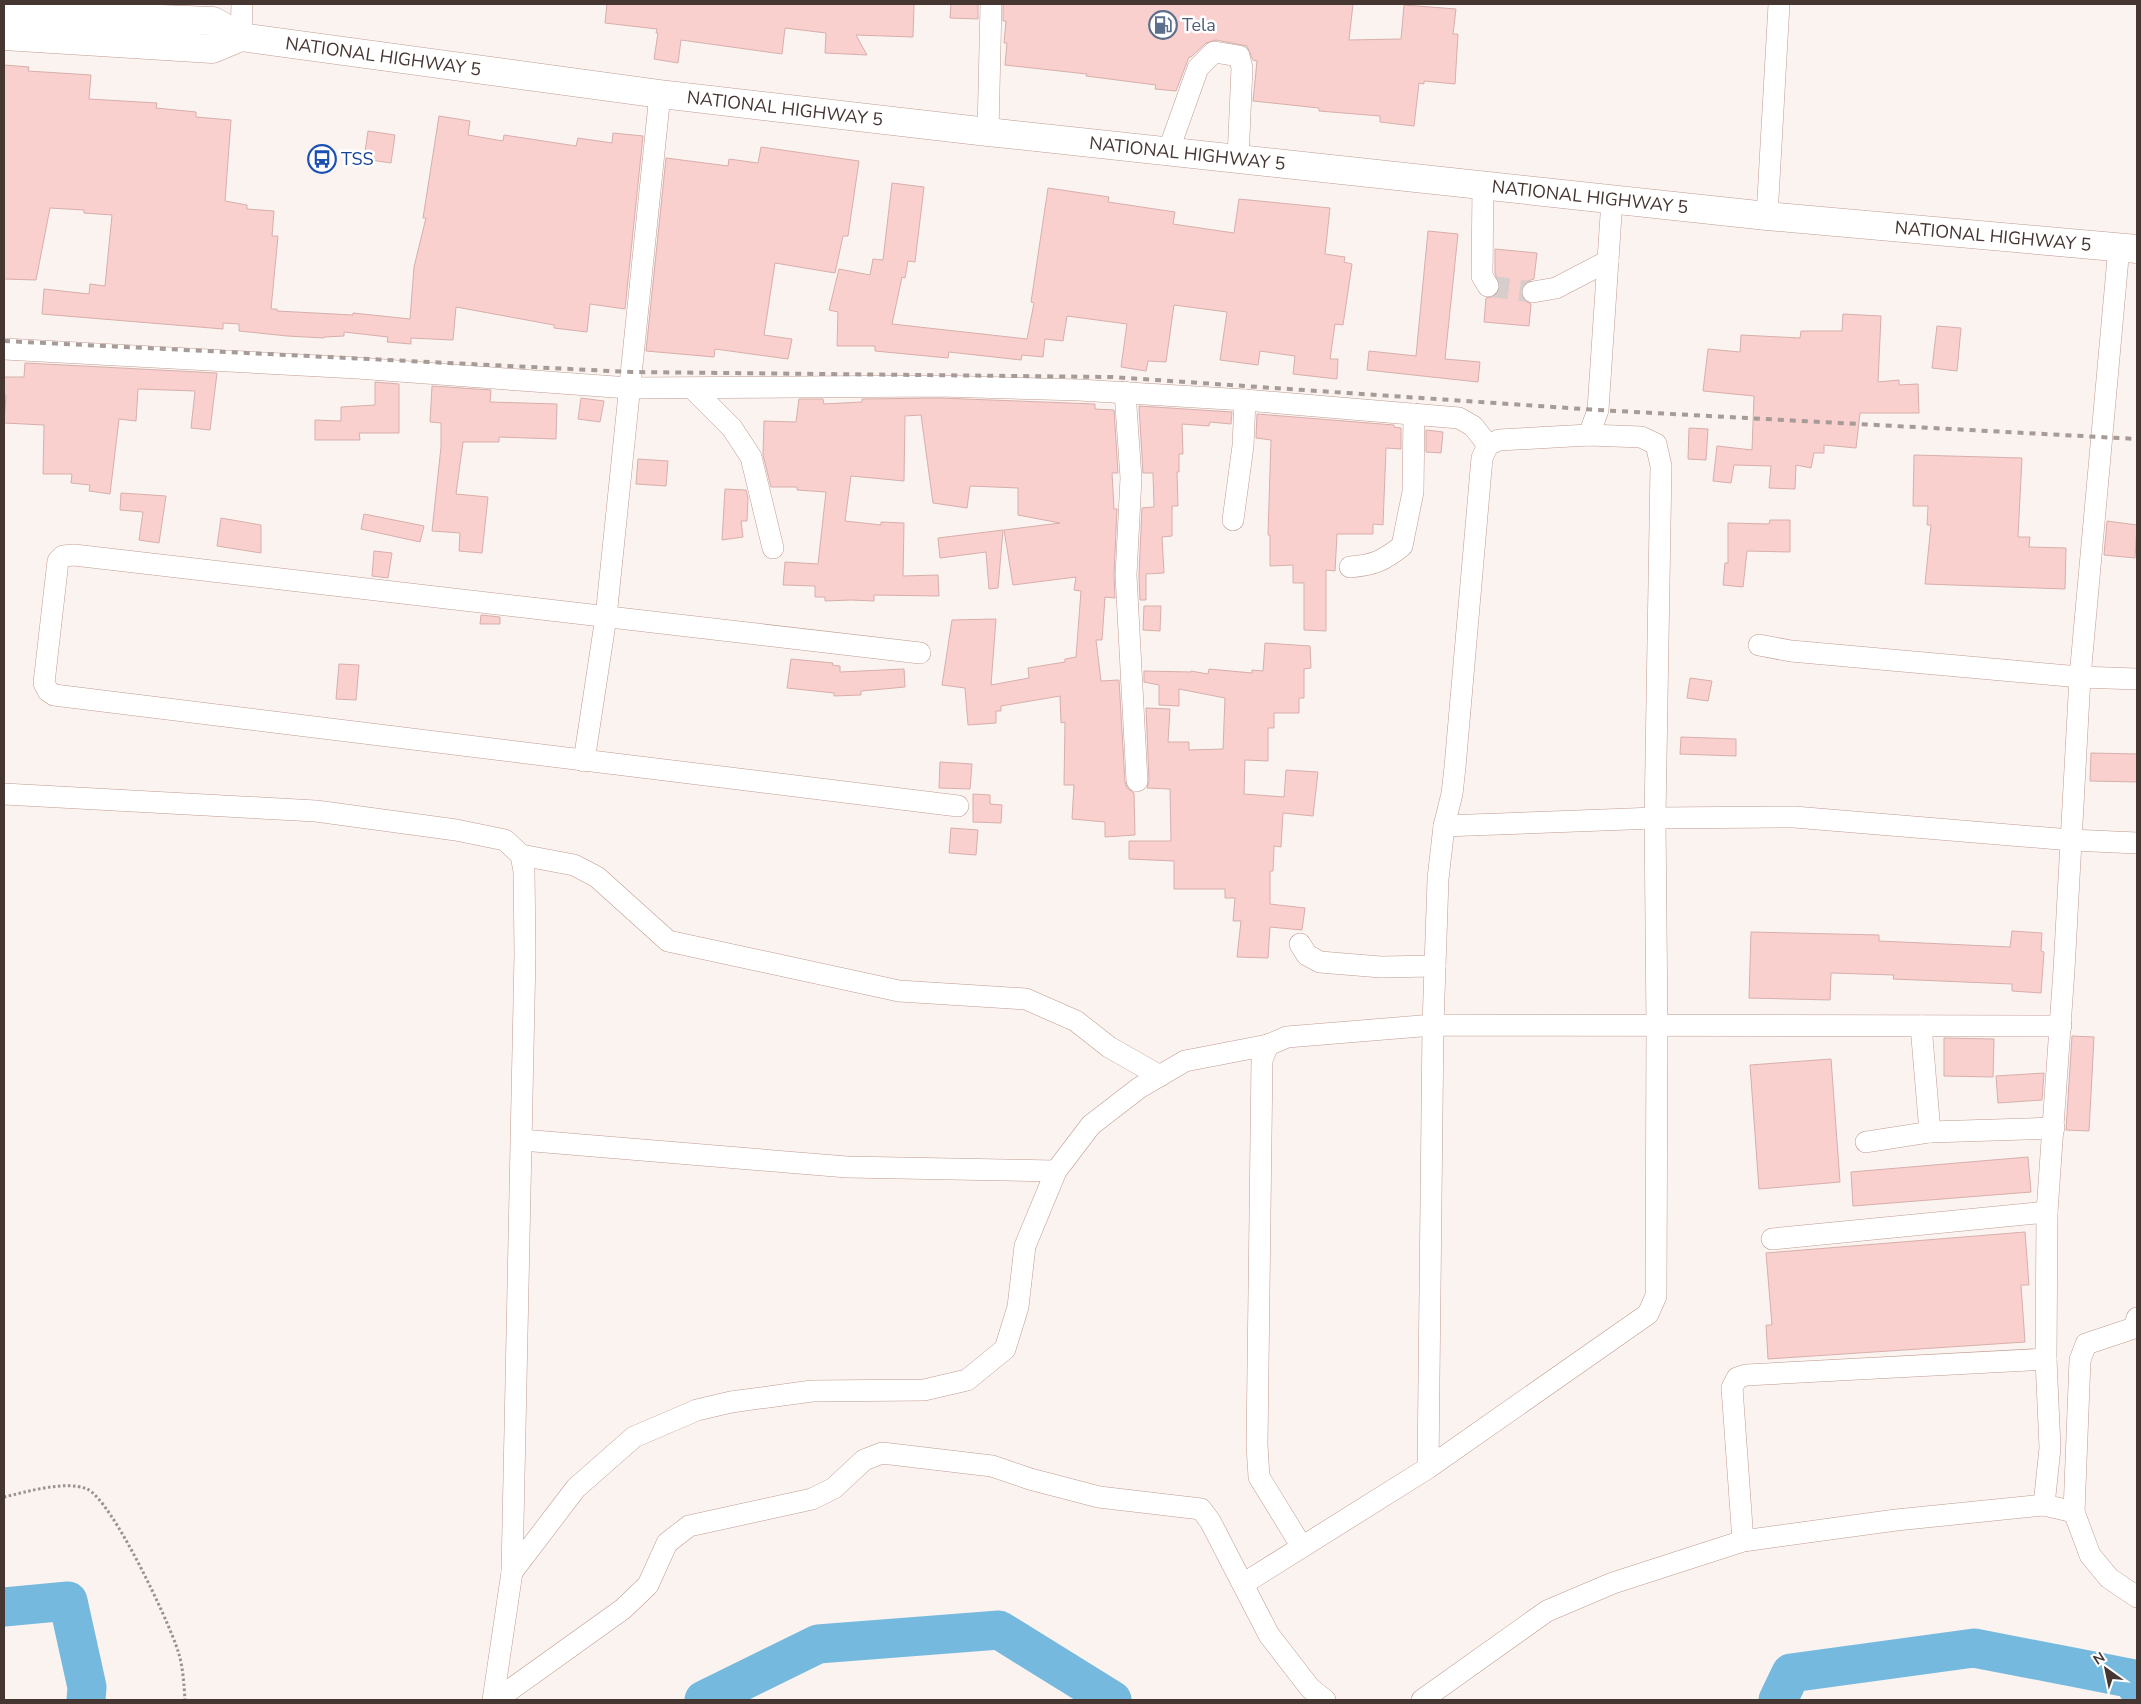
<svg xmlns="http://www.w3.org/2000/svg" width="2141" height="1704" viewBox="0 0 2141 1704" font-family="'Nunito Sans',sans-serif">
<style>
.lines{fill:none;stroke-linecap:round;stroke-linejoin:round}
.river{stroke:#75bade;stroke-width:39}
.building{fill:#f9d0cd;stroke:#d7afac}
.minor-tunnel{stroke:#d7cdca;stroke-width:21;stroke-dasharray:21 11;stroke-linecap:butt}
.minor-casing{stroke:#bf9c90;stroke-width:22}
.highway-casing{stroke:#bf9c90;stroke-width:29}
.path{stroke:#9d918d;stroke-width:3;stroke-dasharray:2.5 2.5;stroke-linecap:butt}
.minor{stroke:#fff;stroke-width:21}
.highway{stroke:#fff;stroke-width:28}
.rail{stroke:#a69b97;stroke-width:4;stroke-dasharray:6 6;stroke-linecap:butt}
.labels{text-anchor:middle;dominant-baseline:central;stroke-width:5;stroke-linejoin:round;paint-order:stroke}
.service-label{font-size:18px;fill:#4e5e75;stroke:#fff;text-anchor:start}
.street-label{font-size:18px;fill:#453631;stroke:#fff}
.transit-label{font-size:18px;fill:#164399;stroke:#fff;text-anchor:start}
</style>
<rect width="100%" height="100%" fill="#fbf3f0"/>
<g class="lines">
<!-- river -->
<g class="river">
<polyline points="4,1607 68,1601 87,1687 86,1700"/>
<polyline points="704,1700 818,1644 999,1630 1112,1700"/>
<polyline points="1778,1700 1791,1673 1974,1648 2134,1679 2137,1687"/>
</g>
</g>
<!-- building -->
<g class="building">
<polygon points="607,4 914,4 913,37 856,35 867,55 825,53 826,33 785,28 782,54 681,40 678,63 654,59 658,33 656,33 657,29 605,23"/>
<polygon points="951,4 978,4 978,19 950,18"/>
<polygon points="1003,4 1353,4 1349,40 1401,39 1404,5 1456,9 1453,34 1458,34 1455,84 1424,81 1424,84 1419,83 1414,126 1380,122 1380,116 1319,111 1319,108 1253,101 1257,61 1253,60 1247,46 1216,40 1206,43 1191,57 1189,57 1176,91 1155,89 1156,85 1086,76 1087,74 1005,65 1007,43 1004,43 1006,21 1003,21"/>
<polygon points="4,65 29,67 28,71 91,75 89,99 157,103 156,108 196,112 196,117 231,120 225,201 247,205 247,209 274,211 272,236 278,236 271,309 277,309 277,311 353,315 353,313 410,319 414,267 426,218 423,218 439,116 470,121 468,135 503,141 504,135 576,146 578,138 612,143 613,133 643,136 625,309 590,304 587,332 554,328 554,325 456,307 453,340 411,338 411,344 387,342 388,337 344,332 344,336 324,337 324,338 287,336 239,331 239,324 223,323 223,329 42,314 44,289 89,294 90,284 105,286 112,215 84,213 84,210 50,208 36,280 4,279"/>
<polygon points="368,131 395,135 391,163 364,159"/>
<polygon points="761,147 859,161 848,236 843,236 835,273 775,263 764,335 792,339 788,359 715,349 714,357 646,351 666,158 728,166 729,159 758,163"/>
<polygon points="892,183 924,187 915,262 908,261 905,278 902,277 892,324 1027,339 1034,303 1031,302 1048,188 1109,197 1108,202 1175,212 1173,224 1234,233 1239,199 1330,208 1325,254 1345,257 1344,262 1352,264 1343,325 1335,324 1330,359 1338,359 1337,379 1293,374 1295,356 1260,351 1258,365 1220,360 1227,312 1174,305 1166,362 1148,361 1146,371 1121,367 1127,324 1067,316 1063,341 1045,339 1043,357 1022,355 1021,360 949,352 948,358 875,351 875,346 837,346 838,312 829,310 839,269 870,275 873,259 883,260"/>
<polygon points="1428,231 1458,234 1445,359 1480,362 1478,382 1367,370 1369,351 1416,356"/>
<polygon points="1495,249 1537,253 1534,279 1525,282 1521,288 1523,300 1531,304 1529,326 1484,322 1486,298 1495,296 1500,286 1495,273"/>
<polygon points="1843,314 1881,316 1878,382 1899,380 1899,385 1918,384 1919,413 1860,413 1856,448 1824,445 1824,453 1814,453 1811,468 1796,465 1795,489 1769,488 1771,466 1734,465 1731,483 1713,481 1717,446 1752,450 1754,396 1703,391 1708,349 1740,352 1741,335 1800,338 1801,331 1842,331"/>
<polygon points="1937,326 1961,328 1957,371 1932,368"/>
<polygon points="25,363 217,373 210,430 191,428 195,391 138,389 136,421 119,419 110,494 89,491 90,485 71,483 72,474 43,474 44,425 4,423 6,395 4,395 4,377 24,377"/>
<polygon points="375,382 399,384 399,433 359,433 360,440 315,440 315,420 341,421 341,407 375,405"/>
<polygon points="432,386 491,390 490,402 557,404 556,439 499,437 499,442 463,442 456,494 488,497 482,553 459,551 460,533 432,531 441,447 441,423 430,422"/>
<polygon points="581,398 604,401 600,422 578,419"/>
<polygon points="939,398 1095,404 1095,409 1114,410 1118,473 1112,473 1114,509 1117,509 1114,574 1115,598 1105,597 1102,640 1096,640 1101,681 1119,680 1125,782 1127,788 1134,793 1135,835 1105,837 1105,822 1072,819 1074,785 1064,785 1065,722 1061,723 1060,696 1001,706 1001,711 996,711 996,723 968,725 965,688 942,685 952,620 996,619 991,685 1029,678 1028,668 1065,662 1065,659 1076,657 1081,591 1074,590 1076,577 1013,585 1004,530 1060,523 1018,515 1018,488 970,486 967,508 933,503 921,415 905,416 904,481 851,476 845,521 881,525 881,522 904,523 903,576 938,575 939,596 874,595 874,601 851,600 825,601 825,597 815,597 815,586 783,585 785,562 818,564 826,492 797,490 797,487 771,487 763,455 764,421 796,422 799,399 823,399 824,404 862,402 862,399"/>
<polygon points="1139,406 1232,412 1231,424 1210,422 1209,426 1182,424 1183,454 1179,454 1179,472 1177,472 1178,506 1172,506 1172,536 1162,537 1164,573 1146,574 1146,600 1140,600 1139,575 1142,508 1154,507 1153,473 1143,473"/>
<polygon points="1257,414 1394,425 1394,427 1401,428 1401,449 1386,448 1383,525 1373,524 1373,534 1337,534 1335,571 1326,570 1326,631 1304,630 1304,583 1293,583 1293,565 1270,566 1270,535 1268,535 1271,440 1256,438"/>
<polygon points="1689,428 1708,429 1706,460 1688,459"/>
<polygon points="1426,430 1443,432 1441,453 1426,452"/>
<polygon points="1914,455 2022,458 2018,537 2030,537 2029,547 2066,548 2065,589 1925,584 1931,525 1927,525 1928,506 1913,506"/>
<polygon points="638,459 668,461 666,486 636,484"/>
<polygon points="725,489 746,490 748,498 747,521 741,521 743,537 722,540"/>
<polygon points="121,493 166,496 159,543 139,540 143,512 120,510"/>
<polygon points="364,514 424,526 420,542 361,529"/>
<polygon points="221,518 261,525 261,553 217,546"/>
<polygon points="1770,520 1790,520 1790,552 1747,551 1743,587 1723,585 1725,563 1728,563 1728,523 1769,524"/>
<polygon points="2107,521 2137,525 2135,558 2104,555"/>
<polygon points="1003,530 998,588 989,589 986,552 940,558 938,538"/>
<polygon points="374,551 392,553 388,578 372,576"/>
<polygon points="1144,606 1161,606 1160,631 1143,630"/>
<polygon points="481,615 500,617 500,624 480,624"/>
<polygon points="1265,643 1310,646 1311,668 1304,669 1304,698 1299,698 1299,713 1274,713 1274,728 1268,728 1268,761 1245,760 1244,794 1284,797 1286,770 1318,772 1313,816 1283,813 1281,847 1274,846 1273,871 1270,871 1270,904 1305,908 1302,930 1270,927 1268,958 1237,957 1241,921 1233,921 1235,898 1225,898 1225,889 1174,889 1174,861 1129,859 1129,841 1171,841 1170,789 1147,788 1149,780 1146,708 1170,709 1168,742 1189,742 1189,750 1223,749 1225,698 1179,689 1179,706 1159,705 1159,685 1144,682 1144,671 1191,672 1191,671 1208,674 1209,669 1252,673 1252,670 1263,671"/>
<polygon points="791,659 833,663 832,665 840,666 840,672 904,669 905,687 861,691 861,695 834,696 834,693 787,688"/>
<polygon points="339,664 359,665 356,700 336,699"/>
<polygon points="1690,678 1712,681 1708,701 1687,698"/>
<polygon points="1681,737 1736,739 1736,756 1680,754"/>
<polygon points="2091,753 2137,754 2137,782 2090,781"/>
<polygon points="940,762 972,764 970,789 939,788"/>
<polygon points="973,794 990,795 990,804 1002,805 1001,823 973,822"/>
<polygon points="951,828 978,830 976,855 949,853"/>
<polygon points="2012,931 2042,933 2041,951 2044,952 2041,993 2012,991 2012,984 1893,979 1894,975 1831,973 1830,1000 1749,998 1751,932 1879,935 1879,941 2010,947"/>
<polygon points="2072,1036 2094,1037 2089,1131 2066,1130"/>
<polygon points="1944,1038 1994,1039 1993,1077 1944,1076"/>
<polygon points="1831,1059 1840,1182 1759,1189 1750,1065"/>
<polygon points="2044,1073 2042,1100 1998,1103 1996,1076"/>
<polygon points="2028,1157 2031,1192 1853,1206 1851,1172"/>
<polygon points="2025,1232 2029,1285 2021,1285 2025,1342 1768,1359 1766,1325 1772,1325 1766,1253"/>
</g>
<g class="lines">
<!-- minor-tunnel -->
<polyline class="minor-tunnel" points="1488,286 1533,292"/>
<defs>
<g id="minor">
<polyline points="241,37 242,4"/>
<polyline points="988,132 991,4"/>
<polyline points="1168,152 1198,68 1214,52 1239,56 1242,68 1238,159"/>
<polyline points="1483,186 1482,276 1488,286"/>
<polyline points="1767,216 1779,4"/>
<polyline points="1533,292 1556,288 1608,261"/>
<polyline points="4,349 357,368 629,388 939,386 1079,390 1245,400 1459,418 1473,426 1488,445"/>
<polyline points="693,389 732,428 751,457 773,548"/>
<polyline points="1125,392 1131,478 1126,575 1137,781"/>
<polyline points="1589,435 1598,410 1612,200"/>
<polyline points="1233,520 1243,446 1245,400"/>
<path d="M1350 567C1374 565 1383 561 1402 546L1413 492 1414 414"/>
<polyline points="1759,645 1791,651 2080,677 2137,679"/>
<polyline points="920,653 74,555 63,556 58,561 44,683 48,691 54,695 958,806"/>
<polyline points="584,761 606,617 660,94"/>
<polyline points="4,794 316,811 456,830 505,840 521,855 524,871 525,954 512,1572 493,1700"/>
<polyline points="1444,826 1655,818 1794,817 2071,840 2137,843"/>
<polyline points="521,855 574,865 597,877 668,941 899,991 1026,999 1076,1021 1109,1047 1160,1076"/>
<polyline points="1300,944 1307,955 1320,962 1381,967 1435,966"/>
<polyline points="1921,1026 1930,1132"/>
<polyline points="522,1140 847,1167 1056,1171"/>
<polyline points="1866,1142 1930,1132 2054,1128"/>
<polyline points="1772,1239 2047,1212"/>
<polyline points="2137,1318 2134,1328 2086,1344 2080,1360 2074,1512 2090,1555 2109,1578 2137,1597"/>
<polyline points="2044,1505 2050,1448 2046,1359 2047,1212 2064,970 2080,677 2119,247"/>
<polyline points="1743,1541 1732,1388 1737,1378 1746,1375 2046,1359"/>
<polyline points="1302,1547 1259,1477 1257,1445 1262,1060 1268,1045 1287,1037 1433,1025 2061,1026"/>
<polyline points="512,1572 576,1488 634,1437 697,1410 731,1402 812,1391 924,1390 967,1380 1005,1349 1018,1307 1025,1246 1056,1171 1091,1125 1139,1088 1185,1061 1268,1045"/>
<polyline points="1243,1584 1428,1468 1648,1314 1656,1296 1657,1025 1655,818 1661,466 1656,444 1641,437 1589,435 1499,440 1488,445 1482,458 1455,767 1452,794 1444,826 1438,879 1433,1025 1428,1468"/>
<polyline points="496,1700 623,1609 648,1585 667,1543 689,1526 812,1499 834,1488 864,1460 882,1453 992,1466 1030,1479 1099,1497 1201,1509 1210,1521 1269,1635 1310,1688 1325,1700"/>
<polyline points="1422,1700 1547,1611 1613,1583 1743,1541 1896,1520 2044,1505 2074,1512"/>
</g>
<g id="highway">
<path id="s1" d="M4 13 213 21 241 37 660 94 988 132 1767 216 2137 249"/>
<polyline points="4,36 212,49 241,37"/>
</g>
</defs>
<!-- minor casing -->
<use href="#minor" class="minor-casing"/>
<!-- highway casing -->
<use href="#highway" class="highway-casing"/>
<!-- path -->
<path class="path" d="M4 1497C26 1492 65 1480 87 1489 112 1500 169 1622 178 1651 183 1666 184 1685 185 1700"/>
<!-- minor -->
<use href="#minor" class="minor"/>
<!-- highway -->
<use href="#highway" class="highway"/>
<!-- rail -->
<polyline class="rail" points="4,341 631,372 1112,377 1598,410 2137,439"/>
</g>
<!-- icons -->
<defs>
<symbol id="fuel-ring" viewBox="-11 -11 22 22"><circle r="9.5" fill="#fff" stroke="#5c6f8a" stroke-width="1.5"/><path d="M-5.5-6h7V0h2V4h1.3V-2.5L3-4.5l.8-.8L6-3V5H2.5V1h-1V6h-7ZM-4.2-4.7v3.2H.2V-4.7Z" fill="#5c6f8a"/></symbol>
<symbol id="bus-ring" viewBox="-11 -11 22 22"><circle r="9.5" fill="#fff" stroke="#1a4fb4" stroke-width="1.5"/><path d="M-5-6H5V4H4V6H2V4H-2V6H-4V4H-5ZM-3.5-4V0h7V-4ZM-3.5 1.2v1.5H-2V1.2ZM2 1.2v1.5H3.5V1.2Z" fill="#1a4fb4"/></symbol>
</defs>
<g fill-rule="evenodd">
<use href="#fuel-ring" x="1147" y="9" width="32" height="32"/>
<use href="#bus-ring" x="306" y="143" width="32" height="32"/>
</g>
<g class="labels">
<!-- service labels -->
<g class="service-label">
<text x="1182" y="25">Tela</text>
</g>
<!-- street labels -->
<g class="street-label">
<text stroke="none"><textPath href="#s1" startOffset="385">NATIONAL HIGHWAY 5</textPath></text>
<text stroke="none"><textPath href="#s1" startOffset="790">NATIONAL HIGHWAY 5</textPath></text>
<text stroke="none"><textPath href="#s1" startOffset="1195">NATIONAL HIGHWAY 5</textPath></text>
<text stroke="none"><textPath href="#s1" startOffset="1600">NATIONAL HIGHWAY 5</textPath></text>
<text stroke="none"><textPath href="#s1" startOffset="2005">NATIONAL HIGHWAY 5</textPath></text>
</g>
<!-- transit labels -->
<g class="transit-label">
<text x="341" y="159">TSS</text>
</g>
</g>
<!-- border -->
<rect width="2141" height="1704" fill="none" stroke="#453631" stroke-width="10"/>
<!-- north arrow -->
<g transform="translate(2106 1669) rotate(327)" stroke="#ffffff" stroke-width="4" paint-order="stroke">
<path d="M0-4L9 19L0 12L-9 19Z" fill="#453631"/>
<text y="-8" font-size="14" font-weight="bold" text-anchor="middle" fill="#453631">N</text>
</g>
</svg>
